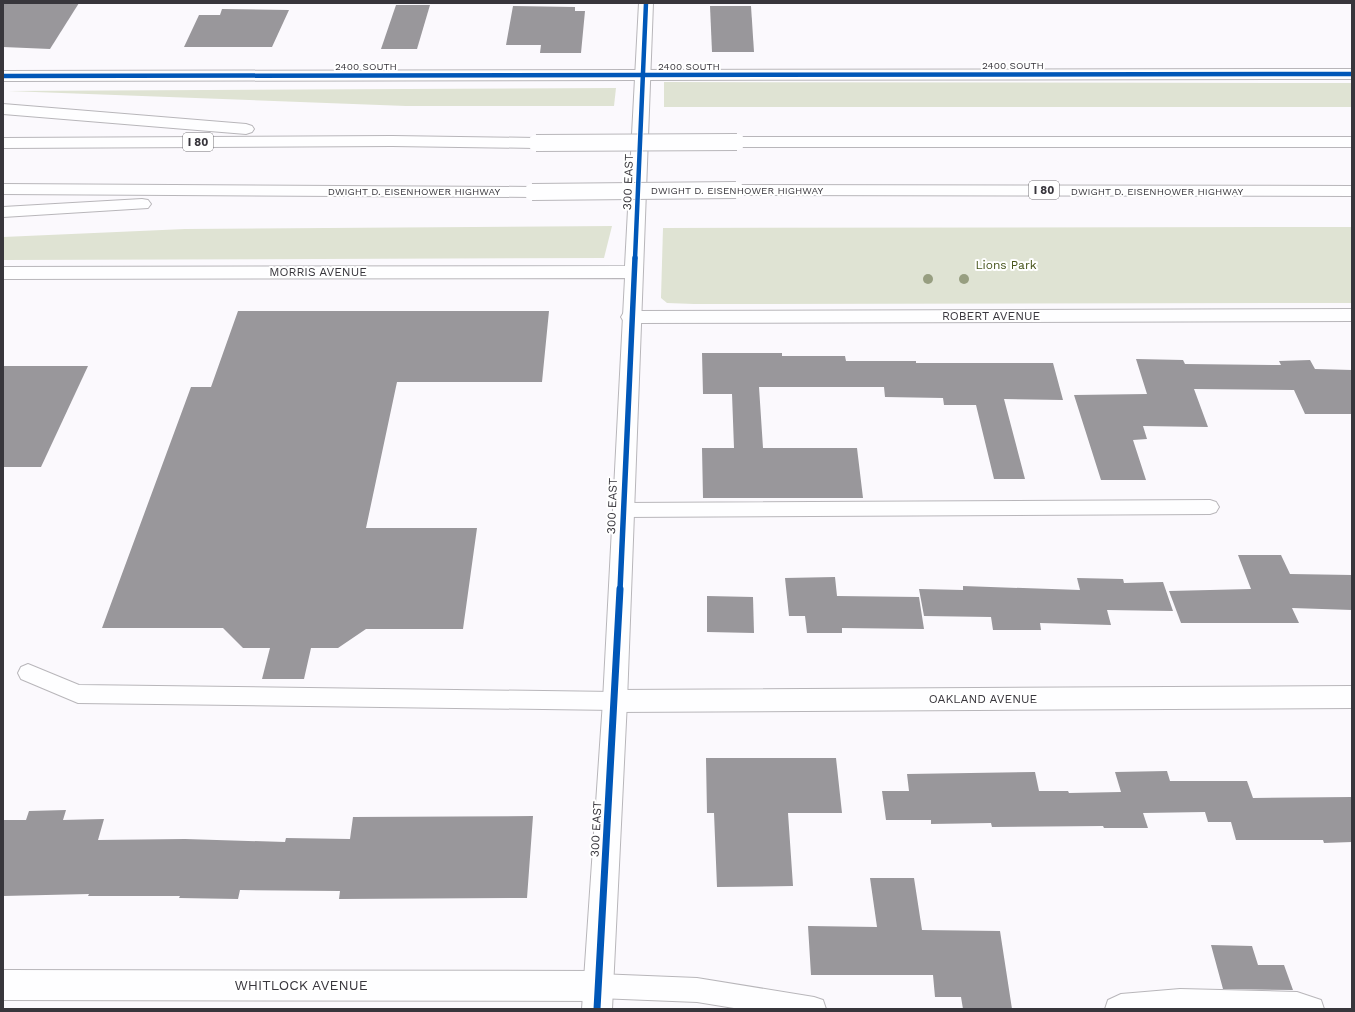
<svg xmlns="http://www.w3.org/2000/svg" width="1355" height="1012" viewBox="0 0 1355 1012" font-family="'Work Sans',sans-serif">
<style>
.green{fill:#dfe3d3}
.building{fill:#99979b}
.lines{fill:none;stroke-linecap:round;stroke-linejoin:round}
.service-casing{stroke:#b8b6ba;stroke-width:2}
.minor-casing{stroke:#b8b6ba;stroke-width:2}
.tertiary-casing{stroke:#b8b6ba;stroke-width:2}
.motorway-casing{stroke:#b8b6ba;stroke-width:2}
.service{fill:#fefeff;fill-rule:evenodd}
.minor{fill:#fefeff;fill-rule:evenodd}
.tertiary{fill:#fefeff;fill-rule:evenodd}
.motorway{fill:#fefeff;fill-rule:evenodd}
.motorway-bridge-casing{stroke:#b8b6ba;stroke-width:18;stroke-linecap:butt}
.motorway-bridge{stroke:#fefeff;stroke-width:16}
.cycleway-far2-casing{stroke:#fff;stroke-width:6}
.cycleway-far1-casing{stroke:#fff;stroke-width:8}
.cycleway-casing{stroke:#fff;stroke-width:10}
.cycleway-far2{stroke:#0057b8;stroke-width:4.5}
.cycleway-far1{stroke:#0057b8;stroke-width:5.5}
.cycleway{stroke:#0057b8;stroke-width:7}
.tree{fill:#979e80}
.labels{text-anchor:middle;dominant-baseline:central;stroke-width:4;stroke-linejoin:round;paint-order:stroke}
.far-street-label{font-size:10px;fill:#38363c;stroke:#fff}
.shield{fill:#fff;stroke:#747276;stroke-width:1}
.shield-label{font-size:11px;font-weight:bold;fill:#38363c}
.street-label{font-size:12px;fill:#38363c;stroke:#fff}
.park-label{font-size:12px;fill:#465319;stroke:#fff}
.near-street-label{font-size:14px;fill:#38363c;stroke:#fff}
</style>
<rect width="100%" height="100%" fill="#fbf9fd"/>
<!-- green -->
<g class="green">
<polygon points="664,82 1352,83 1352,107 664,107"/>
<polygon points="616,88 614,106 406,106 8,91"/>
<polygon points="612,226 604,258 3,260 3,237 185,229"/>
<polygon points="1352,227 1352,303 694,304 667,303 661,298 663,228"/>
</g>
<!-- building -->
<g class="building">
<polygon points="3,3 79,3 50,49 3,47"/>
<polygon points="396,5 430,5 417,49 381,49"/>
<polygon points="513,6 575,7 575,11 585,11 581,53 540,53 541,45 506,45"/>
<polygon points="710,6 751,6 754,52 712,52"/>
<polygon points="222,9 289,10 272,47 184,47 199,15 220,15"/>
<polygon points="238,311 549,311 542,382 397,382 366,528 477,528 463,629 366,629 338,648 311,648 304,679 262,679 270,648 243,648 223,628 102,628 191,387 211,387"/>
<polygon points="702,353 782,353 782,356 845,356 846,361 916,361 916,363 1053,363 1063,400 1004,399 1025,479 994,479 976,405 944,405 943,398 885,397 884,387 759,387 763,448 857,448 863,498 703,498 702,448 734,448 732,394 703,394"/>
<polygon points="1136,359 1183,360 1185,364 1281,365 1279,361 1310,360 1315,369 1352,370 1352,414 1305,414 1294,390 1194,389 1208,427 1143,426 1147,439 1133,440 1146,480 1101,480 1074,395 1147,394"/>
<polygon points="3,366 88,366 41,467 3,467"/>
<polygon points="1238,555 1281,555 1290,574 1352,575 1352,610 1292,608 1299,623 1181,623 1169,591 1251,589"/>
<polygon points="835,577 837,596 919,597 924,629 842,628 842,633 807,633 805,616 789,616 785,578"/>
<polygon points="1077,578 1123,579 1124,583 1163,582 1173,611 1107,610 1111,625 1040,623 1041,630 993,630 991,617 924,616 919,589 963,590 963,586 1080,590"/>
<polygon points="707,596 753,597 754,633 707,632"/>
<polygon points="706,758 836,758 842,813 788,813 793,886 717,887 714,813 707,813"/>
<polygon points="1167,771 1170,781 1247,781 1253,798 1352,797 1352,842 1324,843 1323,840 1236,840 1231,822 1208,822 1205,812 1143,813 1148,828 1104,828 1103,826 992,827 991,823 931,824 931,820 886,820 882,791 909,791 907,774 1035,772 1039,791 1068,791 1069,793 1121,792 1115,772"/>
<polygon points="66,810 63,820 104,819 98,840 185,839 285,842 286,838 350,839 353,817 533,816 527,898 339,899 340,891 240,890 238,899 179,898 180,896 88,896 89,894 3,896 3,820 26,820 29,811"/>
<polygon points="870,878 914,878 922,930 1000,931 1012,1009 963,1009 961,997 935,997 933,975 811,975 808,926 877,927"/>
<polygon points="1211,945 1252,946 1258,965 1284,965 1293,990 1223,989"/>
</g>
<g class="lines">
<defs>
<g id="service">
<polygon points="1210,500 1216,502 1219,507 1216,512 1210,514 623,517 617,515 614,510 617,505 623,503"/>
<polygon points="28,664 79,685 615,692 622,695 625,701 622,707 615,710 78,703 21,679 18,673 21,667"/>
<polygon points="598,974 697,978 814,997 823,1000 826,1009 740,1009 697,1002 598,998 590,994 586,986 590,978"/>
<polygon points="1180,989 1297,992 1321,1000 1324,1009 1105,1009 1108,1000 1121,994"/>
</g>
<g id="minor">
<polygon points="1352,69 1352,79 3,81 3,71"/>
<polygon points="1352,309 1352,321 631,323 624,322 621,317 624,312 631,311"/>
<polygon points="1352,686 1352,708 615,712 606,709 603,701 606,693 615,690"/>
<polygon points="3,970 598,971 608,976 613,986 608,996 598,1001 3,1000"/>
</g>
<polygon id="tertiary" points="639,3 653,3 627,701 612,1009 582,1009 603,701 625,278 3,279 3,267 625,266"/>
<g id="motorway">
<polygon points="3,104 246,124 252,126 254,129 252,132 246,134 3,114"/>
<polygon points="392,136 536,138 542,140 544,143 542,146 536,148 392,146 3,148 3,138"/>
<polygon points="737,137 1352,137 1352,147 737,147 731,145 729,142 731,139"/>
<polygon points="3,184 532,187 538,188 541,192 538,196 532,197 3,194"/>
<polygon points="736,185 1352,186 1352,196 736,195 730,194 727,190 730,186"/>
<polygon points="142,199 148,200 151,204 148,208 3,217 3,207"/>
</g>
</defs>
<!-- service casing -->
<use href="#service" class="service-casing"/>
<!-- minor casing -->
<use href="#minor" class="minor-casing"/>
<!-- tertiary casing -->
<use href="#tertiary" class="tertiary-casing"/>
<!-- motorway casing -->
<use href="#motorway" class="motorway-casing"/>
<!-- service -->
<use href="#service" class="service"/>
<!-- minor -->
<use href="#minor" class="minor"/>
<!-- tertiary -->
<use href="#tertiary" class="tertiary"/>
<!-- motorway -->
<use href="#motorway" class="motorway"/>
<defs>
<g id="motorway-bridge">
<polyline points="536,143 737,142"/>
<polyline points="532,192 736,190"/>
</g>
</defs>
<!-- motorway-bridge casing -->
<use href="#motorway-bridge" class="motorway-bridge-casing"/>
<!-- motorway-bridge -->
<use href="#motorway-bridge" class="motorway-bridge"/>
<defs>
<g id="cycleway-far2">
<polyline points="3,76 1352,74"/>
<polyline points="635,259 646,3"/>
</g>
<polyline id="cycleway-far1" points="620,590 635,258"/>
<polyline id="cycleway" points="597,1009 620,589"/>
</defs>
<!-- cycleway-far2 casing -->
<use href="#cycleway-far2" class="cycleway-far2-casing"/>
<!-- cycleway-far1 casing -->
<use href="#cycleway-far1" class="cycleway-far1-casing"/>
<!-- cycleway casing -->
<use href="#cycleway" class="cycleway-casing"/>
<!-- cycleway-far2 -->
<use href="#cycleway-far2" class="cycleway-far2"/>
<!-- cycleway-far1 -->
<use href="#cycleway-far1" class="cycleway-far1"/>
<!-- cycleway -->
<use href="#cycleway" class="cycleway"/>
</g>
<!-- trees -->
<g class="tree">
<circle cx="928" cy="279" r="5"/>
<circle cx="964" cy="279" r="5"/>
</g>
<g class="labels">
<!-- far-street labels -->
<g class="far-street-label">
<text x="1013" y="65">2400 SOUTH</text>
<text x="366" y="66">2400 SOUTH</text>
<text x="689" y="66">2400 SOUTH</text>
<text x="737" y="190">DWIGHT D. EISENHOWER HIGHWAY</text>
<text x="414" y="191">DWIGHT D. EISENHOWER HIGHWAY</text>
<text x="1157" y="191">DWIGHT D. EISENHOWER HIGHWAY</text>
</g>
<!-- shield labels -->
<g class="shield">
<rect x="183" y="133" width="30" height="18" rx="3"/>
<rect x="1029" y="181" width="30" height="18" rx="3"/>
</g>
<g class="shield-label">
<text x="198" y="142">I 80</text>
<text x="1044" y="190">I 80</text>
</g>
<!-- street labels -->
<g class="street-label">
<text transform="translate(628 182) rotate(-88)">300 EAST</text>
<text x="318" y="272">MORRIS AVENUE</text>
<text x="991" y="316">ROBERT AVENUE</text>
<text transform="translate(612 506) rotate(-88)">300 EAST</text>
<text x="983" y="699">OAKLAND AVENUE</text>
<text transform="translate(596 829) rotate(-87)">300 EAST</text>
</g>
<!-- park labels -->
<g class="park-label">
<text x="1006" y="265">Lions Park</text>
</g>
<!-- near-street labels -->
<g class="near-street-label">
<text x="301" y="985">WHITLOCK AVENUE</text>
</g>
</g>
<!-- border -->
<rect width="1355" height="1012" fill="none" stroke="#38363c" stroke-width="8"/>
</svg>
